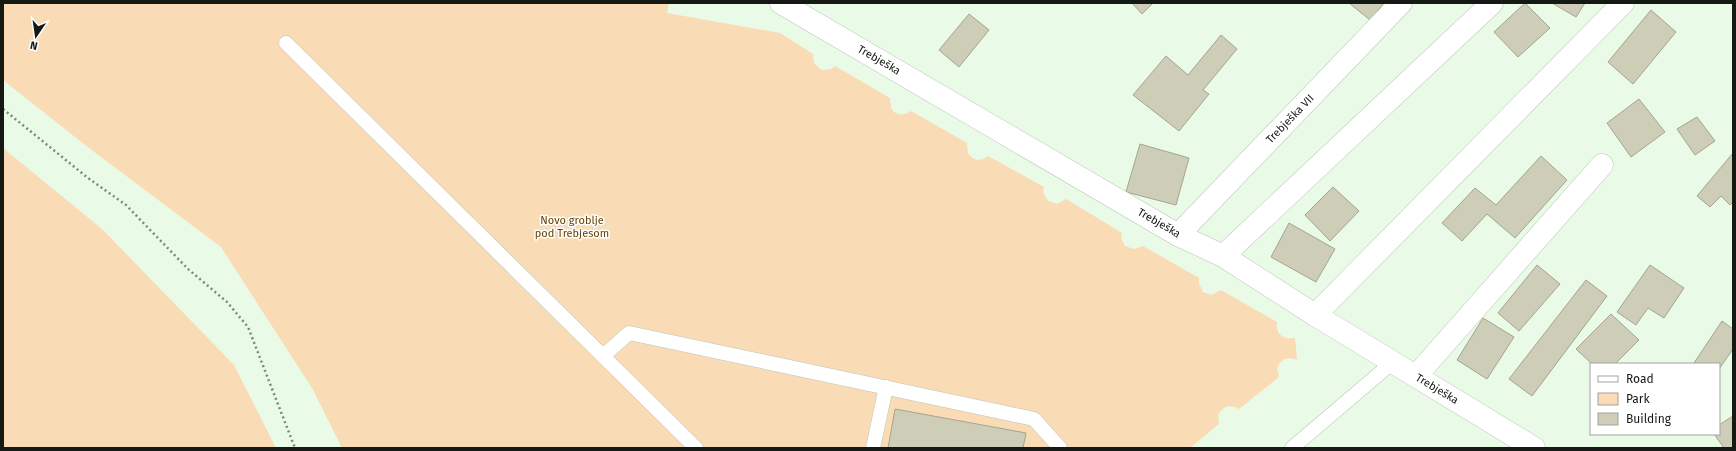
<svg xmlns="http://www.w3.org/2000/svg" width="1736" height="451" viewBox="0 0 1736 451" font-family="'Fira Sans',sans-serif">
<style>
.green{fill:#f9dbb5}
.building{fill:#ceceb8;stroke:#a4a48f}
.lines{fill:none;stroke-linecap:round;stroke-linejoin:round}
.service-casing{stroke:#b9c8b7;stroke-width:15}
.minor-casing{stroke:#b9c8b7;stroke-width:23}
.path{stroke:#7d887b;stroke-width:2.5;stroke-dasharray:2 3;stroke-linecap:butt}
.service{stroke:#fff;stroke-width:14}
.minor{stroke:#fff;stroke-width:22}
.labels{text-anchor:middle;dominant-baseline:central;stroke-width:3;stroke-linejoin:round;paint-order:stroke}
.street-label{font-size:11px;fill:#141913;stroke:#fff}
.park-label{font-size:11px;fill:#674303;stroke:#fff}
</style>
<rect width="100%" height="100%" fill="#e9fae7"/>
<!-- green -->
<g class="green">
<path d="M3 3H669L667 13 780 33 813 54 814 63 821 70 831 69 835 66 890 98 891 108C896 116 903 116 911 111L967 143 968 153C973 161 981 162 988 156L1044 187 1043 192 1048 201 1057 204 1066 199 1122 233 1121 238 1125 246 1134 249 1143 246 1199 278V283L1203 292 1212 295 1221 290 1277 322C1275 334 1283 340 1295 338L1297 360C1288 356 1281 359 1277 368L1279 377 1239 409C1230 404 1223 406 1218 415L1219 424 1190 448H342L312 388 221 247 89 148 3 80Z"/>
<polygon points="3,148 102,229 234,365 276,448 3,448"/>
</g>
<!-- building -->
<g class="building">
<polygon points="1132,3 1153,3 1142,14"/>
<polygon points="1349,3 1384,3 1370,20"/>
<polygon points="1525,3 1550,28 1518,57 1494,32"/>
<polygon points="1552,3 1585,3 1576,17"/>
<polygon points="1651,10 1676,32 1633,84 1608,62"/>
<polygon points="969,14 989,30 959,67 939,50"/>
<polygon points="1221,35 1237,49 1203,90 1209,94 1179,131 1133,95 1166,56 1188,75"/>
<polygon points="1639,99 1665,132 1631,157 1607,123"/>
<polygon points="1697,117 1715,141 1695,155 1677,129"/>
<polygon points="1140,144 1189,158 1176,205 1126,192"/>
<polygon points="1733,153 1733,202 1730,205 1721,196 1710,207 1697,196"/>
<polygon points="1541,156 1567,180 1515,238 1487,214 1462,241 1442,223 1475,188 1496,205"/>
<polygon points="1333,187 1359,211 1330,241 1305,215"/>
<polygon points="1289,223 1335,249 1316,282 1271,257"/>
<polygon points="1537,265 1560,284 1519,331 1498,313"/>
<polygon points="1650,265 1684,288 1664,318 1648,308 1636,325 1617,312"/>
<polygon points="1586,280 1607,296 1532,396 1509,379"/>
<polygon points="1611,314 1639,340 1615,364 1592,364 1576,349"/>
<polygon points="1483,318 1514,337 1487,379 1457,360"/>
<polygon points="1722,321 1733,329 1733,349 1719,369 1719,364 1695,364 1694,363"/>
<polygon points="895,409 1026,433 1023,448 888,448"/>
<polygon points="1733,416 1733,448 1724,448 1714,434 1719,434 1719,425"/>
</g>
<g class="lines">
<defs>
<g id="service">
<polyline points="286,43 696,448"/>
<polyline points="603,356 629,333 1034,419 1060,448"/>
<polyline points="873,448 886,387"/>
<polyline points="1292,448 1393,362"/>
</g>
<g id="minor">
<polyline points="781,3 1178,235 1223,256 1315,315 1534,448"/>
<polyline points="1178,235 1401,3"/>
<polyline points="1223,256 1492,3"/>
<polyline points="1315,315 1623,3"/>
<polyline points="1416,376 1602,165"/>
</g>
</defs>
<!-- service casing -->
<use href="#service" class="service-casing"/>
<!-- minor casing -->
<use href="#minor" class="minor-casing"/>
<!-- path -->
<polyline class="path" points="3,109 88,178 126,205 188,269 227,302 248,327 295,448"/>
<!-- service -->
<use href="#service" class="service"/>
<!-- minor -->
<use href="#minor" class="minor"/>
</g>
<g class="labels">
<!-- street labels -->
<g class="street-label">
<text transform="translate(879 60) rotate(30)">Trebješka</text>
<text transform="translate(1290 119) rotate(-46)">Trebješka VII</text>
<text transform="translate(1159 223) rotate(30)">Trebješka</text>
<text transform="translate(1437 389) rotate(31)">Trebješka</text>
</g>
<!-- park labels -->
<g class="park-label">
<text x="572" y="220">Novo groblje<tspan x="572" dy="13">pod Trebjesom</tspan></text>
</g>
</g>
<!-- border -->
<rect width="1736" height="451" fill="none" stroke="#141913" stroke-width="8"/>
<!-- legend -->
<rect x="1590" y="363" width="130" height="72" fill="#ffffff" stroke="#a1a3a1"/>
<rect x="1598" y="376" width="20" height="6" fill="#ffffff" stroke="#a1a3a1"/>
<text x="1626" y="383" font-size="12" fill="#141913">Road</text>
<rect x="1598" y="393" width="20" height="12" fill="#f9dbb5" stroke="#a1a3a1"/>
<text x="1626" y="403" font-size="12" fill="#141913">Park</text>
<rect x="1598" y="413" width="20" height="12" fill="#ceceb8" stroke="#a1a3a1"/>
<text x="1626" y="423" font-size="12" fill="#141913">Building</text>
<!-- north arrow -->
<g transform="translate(36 36) rotate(193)" stroke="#ffffff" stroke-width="3" paint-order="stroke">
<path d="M0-3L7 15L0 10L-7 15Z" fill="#141913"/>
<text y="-6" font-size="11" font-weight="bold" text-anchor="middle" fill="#141913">N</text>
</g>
</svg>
